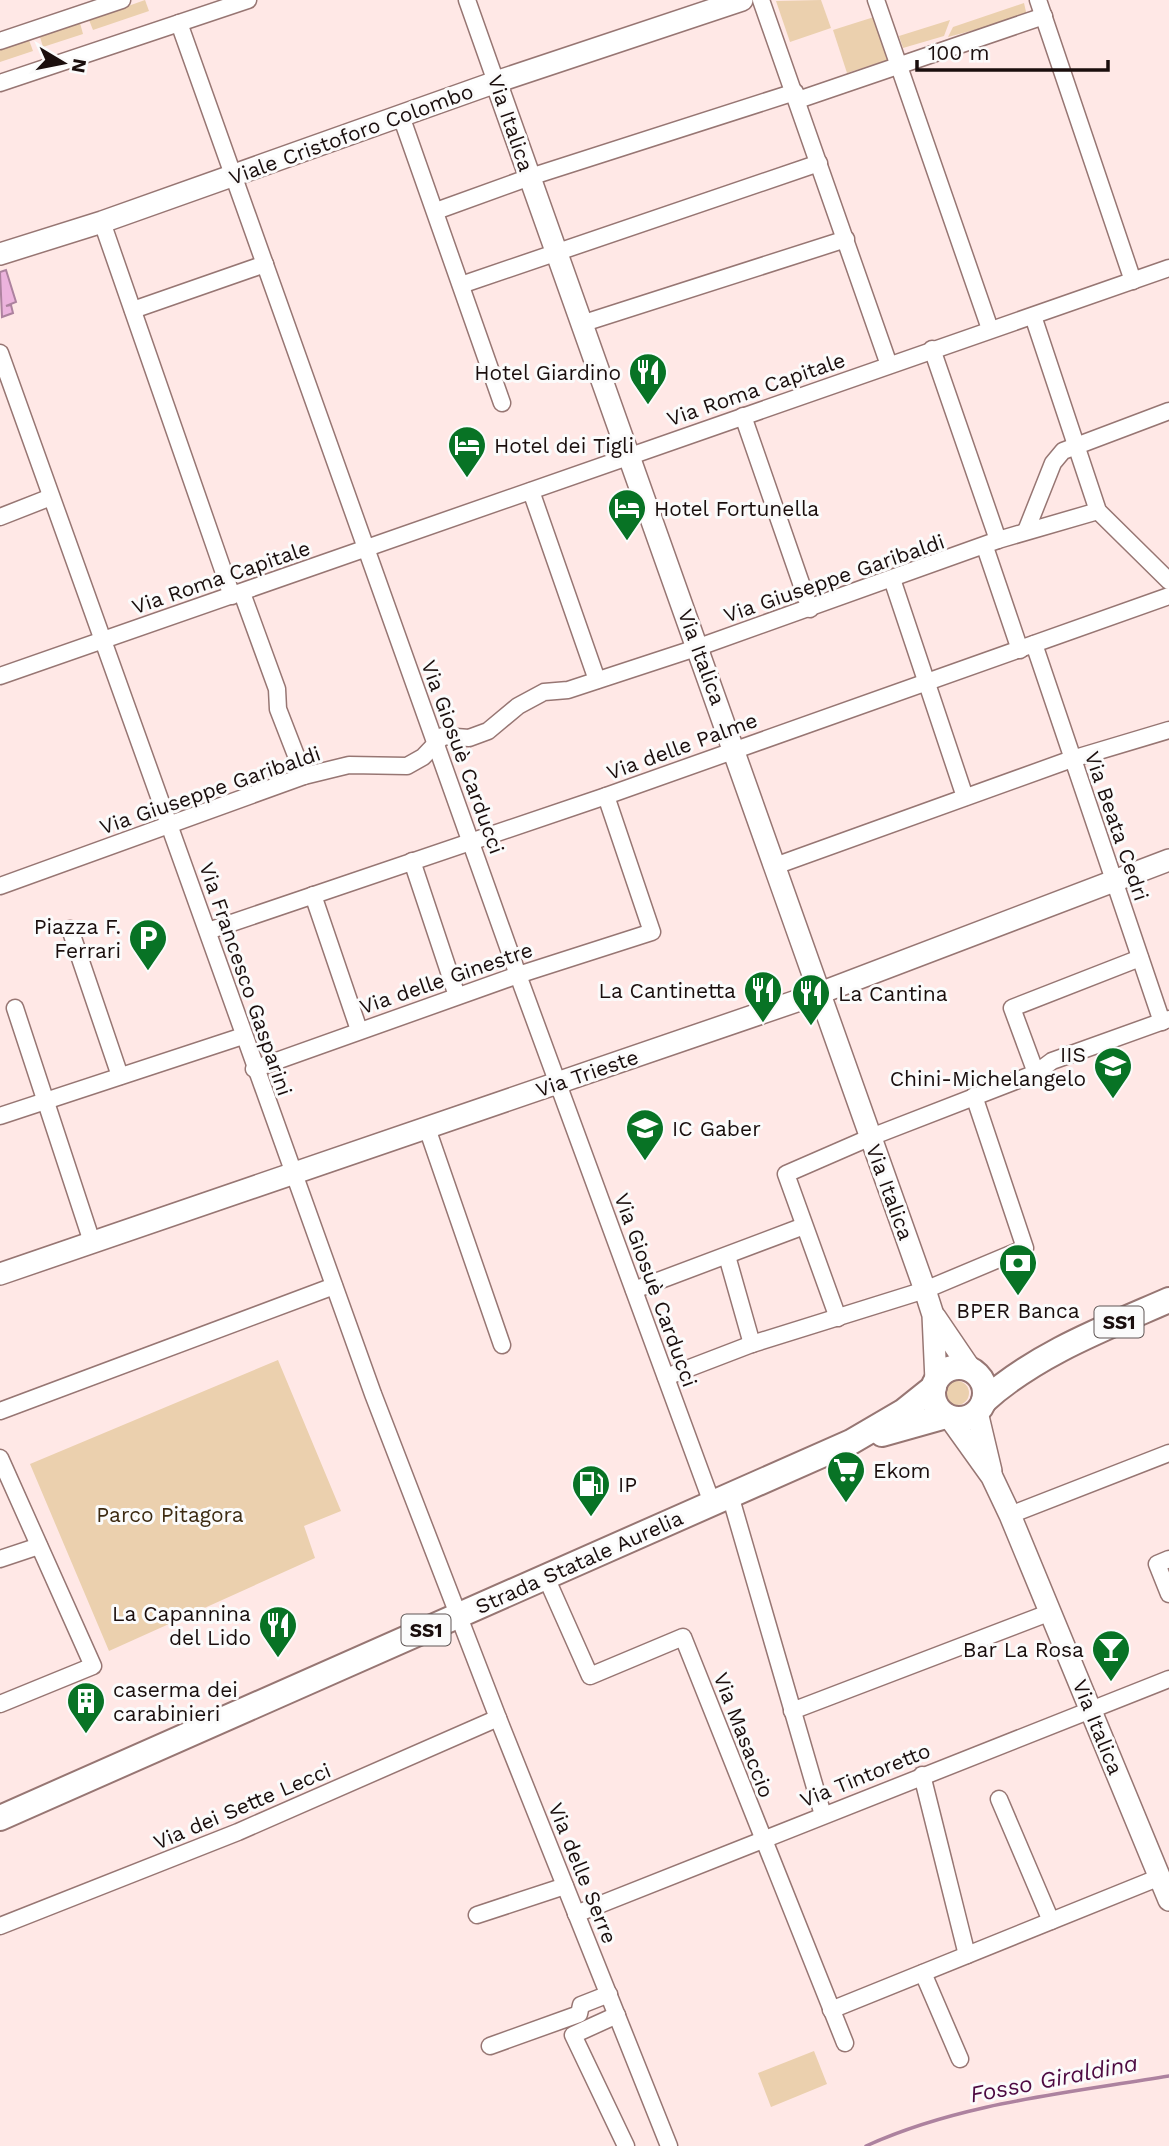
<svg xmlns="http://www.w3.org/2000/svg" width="1169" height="2146" viewBox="0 0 1169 2146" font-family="'Work Sans',sans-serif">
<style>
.green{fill:#ebd0ae}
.water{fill:#ecb3dd;stroke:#ad829f;stroke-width:2}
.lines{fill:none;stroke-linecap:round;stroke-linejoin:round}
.stream{stroke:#ad829f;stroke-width:3.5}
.street-casing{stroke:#977673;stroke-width:19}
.secondary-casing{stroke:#977673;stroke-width:24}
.primary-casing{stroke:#977673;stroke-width:28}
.street{stroke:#fff;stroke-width:16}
.secondary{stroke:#fff;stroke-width:21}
.primary{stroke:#fff;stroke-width:24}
.labels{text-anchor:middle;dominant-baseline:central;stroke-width:6;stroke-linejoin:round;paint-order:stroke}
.shield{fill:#fbfbfb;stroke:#5e5554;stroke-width:2}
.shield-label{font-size:19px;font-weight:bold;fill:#1a0e0d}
.street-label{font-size:21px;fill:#1a0e0d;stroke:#fbfbfb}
.poi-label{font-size:21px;fill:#1a0e0d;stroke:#fbfbfb;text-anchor:start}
.park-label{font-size:21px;fill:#3d2b12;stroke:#fbfbfb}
.water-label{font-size:23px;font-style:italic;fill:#4d0a42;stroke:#fbfbfb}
</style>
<rect width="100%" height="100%" fill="#ffe8e6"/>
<!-- green -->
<g class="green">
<polygon points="145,0 149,11 93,30 89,20"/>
<polygon points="821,0 831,28 790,42 776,1"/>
<polygon points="1024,3 1027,16 948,37 953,27"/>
<polygon points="874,17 888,60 847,73 833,30"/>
<polygon points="950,20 944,36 903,48 899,36"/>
<polygon points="80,23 83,34 43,47 40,37"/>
<polygon points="29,40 33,51 0,62 0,50"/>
<polygon points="278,1360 341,1511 304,1526 315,1558 109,1651 30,1464"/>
<circle cx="957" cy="1393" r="12"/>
<polygon points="814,2051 827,2084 771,2107 758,2073"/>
</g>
<!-- water -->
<polygon class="water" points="6,270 16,302 6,306 11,305 13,313 2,317 0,272"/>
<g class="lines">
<!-- stream -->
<path class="stream" d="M866 2146C960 2103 1068 2093 1169 2076"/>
<defs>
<g id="street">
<polyline points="467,0 496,82"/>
<polyline points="761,0 889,365"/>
<polyline points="876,0 990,329"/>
<polyline points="1038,0 1133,281"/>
<polyline points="179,23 518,975 712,1503"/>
<polyline points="0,41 122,0"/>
<polyline points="0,83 248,0"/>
<polyline points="798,100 1044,16"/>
<polyline points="401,116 502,403"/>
<polyline points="436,211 530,177 795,92"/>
<polyline points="102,222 232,596"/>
<polyline points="461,285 819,163"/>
<polyline points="133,310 265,264"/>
<polyline points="1033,316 1098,511 1169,581"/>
<polyline points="584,323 846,239"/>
<polyline points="932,349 998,540"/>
<polyline points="0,353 373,1394 498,1718 669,2146"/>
<polyline points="743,416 810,609"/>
<polyline points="531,491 597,680"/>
<polyline points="0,517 51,497"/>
<polyline points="1026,531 1053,463 1063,451 1169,411"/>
<polyline points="985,547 1020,650"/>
<polyline points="892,579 965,797"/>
<polyline points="242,593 277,689 278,709 304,776"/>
<polyline points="1034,644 1162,1022"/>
<polyline points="0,676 1169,268"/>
<polyline points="412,861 457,996"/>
<polyline points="775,866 1072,759 1169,730"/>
<polyline points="0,886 304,776 349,765 407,766 423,757 443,736 469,738 488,731 518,706 544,692 568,690 699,647 998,540 1098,511"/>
<polyline points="313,895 359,1030"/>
<polyline points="70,929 120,1076"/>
<polyline points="208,931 606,796 1169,596"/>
<polyline points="15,1008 92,1242"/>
<polyline points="254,1069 518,975 652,932 606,796"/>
<polyline points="1036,1073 1012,1008 1140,958"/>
<polyline points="0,1116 243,1036"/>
<polyline points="427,1128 502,1345"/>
<polyline points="727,1256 752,1344"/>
<polyline points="634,1290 804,1226"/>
<polyline points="838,1318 786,1174 871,1137 1036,1073 1052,1061 1169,1019"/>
<polyline points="666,1377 752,1344 925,1290 1025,1248 974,1096"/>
<polyline points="0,1411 334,1286"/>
<polyline points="0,1458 93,1666 0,1704"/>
<polyline points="730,1495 823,1815"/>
<polyline points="1010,1515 1169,1453"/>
<polyline points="0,1559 39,1546"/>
<polyline points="1169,1559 1157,1564 1169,1594"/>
<polyline points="545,1575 590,1676 683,1637 845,2043"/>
<polyline points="792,1711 1051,1612"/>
<polyline points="922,1775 967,1955"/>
<polyline points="999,1799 1051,1921"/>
<polyline points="576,1914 1169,1679"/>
<polyline points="477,1915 565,1886"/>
<polyline points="0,1926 238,1832 498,1718"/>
<polyline points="923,1973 960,2059"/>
<polyline points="831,2010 1160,1877"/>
<polyline points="617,2015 573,2035 626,2146"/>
<polyline points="490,2046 579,2014 581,2005 609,1994"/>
</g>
<g id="secondary">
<polyline points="496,82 925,1290 933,1315 936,1381"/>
<polyline points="0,254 102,222 496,82 742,0"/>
<polyline points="0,1274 820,993 1169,860"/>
<polyline points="935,1317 971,1370"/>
<polyline points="977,1412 991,1471"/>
<polyline points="949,1417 992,1477 1010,1515 1169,1900"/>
</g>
<g id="primary">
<circle cx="959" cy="1393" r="26"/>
<path d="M984 1401C1036 1354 1105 1328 1169 1300"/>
<polyline points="882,1434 946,1416"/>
<polyline points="0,1818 851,1442 904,1411 934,1387"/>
</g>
</defs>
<!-- street casing -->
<use href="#street" class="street-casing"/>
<!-- secondary casing -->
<use href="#secondary" class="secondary-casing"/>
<!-- primary casing -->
<use href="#primary" class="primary-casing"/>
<!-- street -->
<use href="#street" class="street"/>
<!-- secondary -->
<use href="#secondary" class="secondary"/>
<!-- primary -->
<use href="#primary" class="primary"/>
</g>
<!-- icons -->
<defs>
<symbol id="restaurant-pin" viewBox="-11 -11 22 30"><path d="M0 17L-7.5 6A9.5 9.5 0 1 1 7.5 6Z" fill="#087325" stroke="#fbfbfb"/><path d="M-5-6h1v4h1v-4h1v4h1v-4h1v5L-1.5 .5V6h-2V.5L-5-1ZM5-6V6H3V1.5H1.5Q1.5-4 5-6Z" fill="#fff"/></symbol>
<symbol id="hotel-pin" viewBox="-11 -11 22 30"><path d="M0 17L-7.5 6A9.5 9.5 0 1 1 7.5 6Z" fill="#087325" stroke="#fbfbfb"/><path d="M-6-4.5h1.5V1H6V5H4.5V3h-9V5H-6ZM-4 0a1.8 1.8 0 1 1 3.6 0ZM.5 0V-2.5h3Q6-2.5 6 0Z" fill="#fff"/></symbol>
<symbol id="parking-pin" viewBox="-11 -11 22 30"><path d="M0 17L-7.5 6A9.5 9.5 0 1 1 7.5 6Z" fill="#087325" stroke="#fbfbfb"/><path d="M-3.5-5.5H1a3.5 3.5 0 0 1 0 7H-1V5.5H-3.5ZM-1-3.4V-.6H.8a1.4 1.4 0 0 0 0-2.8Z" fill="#fff"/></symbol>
<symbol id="school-pin" viewBox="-11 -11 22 30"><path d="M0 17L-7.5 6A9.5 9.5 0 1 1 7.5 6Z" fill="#087325" stroke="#fbfbfb"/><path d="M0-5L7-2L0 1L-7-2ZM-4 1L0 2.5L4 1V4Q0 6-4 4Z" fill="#fff"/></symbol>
<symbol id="bank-pin" viewBox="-11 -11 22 30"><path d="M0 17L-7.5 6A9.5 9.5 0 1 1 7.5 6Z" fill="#087325" stroke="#fbfbfb"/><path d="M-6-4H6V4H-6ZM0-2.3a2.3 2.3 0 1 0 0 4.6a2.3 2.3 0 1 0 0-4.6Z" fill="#fff"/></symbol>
<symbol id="supermarket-pin" viewBox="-11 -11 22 30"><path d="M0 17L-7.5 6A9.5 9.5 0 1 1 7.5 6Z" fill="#087325" stroke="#fbfbfb"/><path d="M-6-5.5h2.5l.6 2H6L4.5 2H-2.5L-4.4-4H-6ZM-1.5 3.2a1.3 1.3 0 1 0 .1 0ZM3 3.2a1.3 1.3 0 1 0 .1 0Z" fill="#fff"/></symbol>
<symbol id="fuel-pin" viewBox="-11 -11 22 30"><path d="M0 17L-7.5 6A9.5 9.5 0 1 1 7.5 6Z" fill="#087325" stroke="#fbfbfb"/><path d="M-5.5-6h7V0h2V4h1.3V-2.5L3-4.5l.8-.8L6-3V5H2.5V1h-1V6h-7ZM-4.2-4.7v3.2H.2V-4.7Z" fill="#fff"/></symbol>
<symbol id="bar-pin" viewBox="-11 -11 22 30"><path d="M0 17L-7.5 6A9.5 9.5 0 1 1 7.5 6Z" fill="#087325" stroke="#fbfbfb"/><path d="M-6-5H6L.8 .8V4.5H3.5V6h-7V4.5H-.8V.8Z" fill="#fff"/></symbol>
<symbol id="building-pin" viewBox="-11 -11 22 30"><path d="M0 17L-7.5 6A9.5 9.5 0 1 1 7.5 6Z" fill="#087325" stroke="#fbfbfb"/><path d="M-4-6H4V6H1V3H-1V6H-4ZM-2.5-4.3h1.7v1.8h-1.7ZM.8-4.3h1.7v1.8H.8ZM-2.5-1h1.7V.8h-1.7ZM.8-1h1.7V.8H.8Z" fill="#fff"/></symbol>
</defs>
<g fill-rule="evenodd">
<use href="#restaurant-pin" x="626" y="350" width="44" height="60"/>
<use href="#hotel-pin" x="445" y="423" width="44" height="60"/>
<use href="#hotel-pin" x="605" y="486" width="44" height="60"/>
<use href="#parking-pin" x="126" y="916" width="44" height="60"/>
<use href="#restaurant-pin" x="741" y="968" width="44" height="60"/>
<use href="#restaurant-pin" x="789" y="971" width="44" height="60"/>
<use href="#school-pin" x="1091" y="1044" width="44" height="60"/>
<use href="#school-pin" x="623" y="1106" width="44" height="60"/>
<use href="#bank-pin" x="996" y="1241" width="44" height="60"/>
<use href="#supermarket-pin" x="824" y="1448" width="44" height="60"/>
<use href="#fuel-pin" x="569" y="1462" width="44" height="60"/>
<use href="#restaurant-pin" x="256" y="1603" width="44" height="60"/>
<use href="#bar-pin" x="1089" y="1627" width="44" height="60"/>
<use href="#building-pin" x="64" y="1679" width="44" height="60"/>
</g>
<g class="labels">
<!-- shield labels -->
<g class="shield">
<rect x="1094.5" y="1306.5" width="49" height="31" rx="5"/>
<rect x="401.5" y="1614.5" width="49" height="31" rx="5"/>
</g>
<g class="shield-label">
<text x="1119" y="1322">SS1</text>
<text x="426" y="1630">SS1</text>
</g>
<!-- street labels -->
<g class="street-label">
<text transform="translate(511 123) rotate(71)">Via Italica</text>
<text transform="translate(351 134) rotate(-20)">Viale Cristoforo Colombo</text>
<text transform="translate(756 389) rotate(-19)">Via Roma Capitale</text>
<text transform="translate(221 577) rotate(-19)">Via Roma Capitale</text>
<text transform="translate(834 578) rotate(-19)">Via Giuseppe Garibaldi</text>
<text transform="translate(702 657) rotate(70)">Via Italica</text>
<text transform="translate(682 746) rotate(-20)">Via delle Palme</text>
<text transform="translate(463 757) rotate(70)">Via Giosuè Carducci</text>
<text transform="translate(210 790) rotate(-19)">Via Giuseppe Garibaldi</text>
<text transform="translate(1117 826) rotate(71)">Via Beata Cedri</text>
<text transform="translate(446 978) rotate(-19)">Via delle Ginestre</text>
<text transform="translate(246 979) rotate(71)">Via Francesco Gasparini</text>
<text transform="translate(587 1073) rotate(-19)">Via Trieste</text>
<text transform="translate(890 1192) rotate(70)">Via Italica</text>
<text transform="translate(656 1290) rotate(70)">Via Giosuè Carducci</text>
<text transform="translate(579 1562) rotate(-24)">Strada Statale Aurelia</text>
<text transform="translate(1098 1727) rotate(68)">Via Italica</text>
<text transform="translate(744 1735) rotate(69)">Via Masaccio</text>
<text transform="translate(865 1775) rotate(-22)">Via Tintoretto</text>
<text transform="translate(242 1806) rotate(-23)">Via dei Sette Lecci</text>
<text transform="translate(583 1873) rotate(68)">Via delle Serre</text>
</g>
<!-- poi labels -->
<g class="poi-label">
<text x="621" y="372" text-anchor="end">Hotel Giardino</text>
<text x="494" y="445">Hotel dei Tigli</text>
<text x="654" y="508">Hotel Fortunella</text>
<text x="121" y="926" text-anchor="end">Piazza F.<tspan x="121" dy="24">Ferrari</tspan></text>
<text x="736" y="990" text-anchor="end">La Cantinetta</text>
<text x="838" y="993">La Cantina</text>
<text x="1086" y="1054" text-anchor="end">IIS<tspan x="1086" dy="24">Chini-Michelangelo</tspan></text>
<text x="672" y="1128">IC Gaber</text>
<text x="1018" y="1310" text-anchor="middle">BPER Banca</text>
<text x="873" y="1470">Ekom</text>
<text x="618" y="1484">IP</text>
<text x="251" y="1613" text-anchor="end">La Capannina<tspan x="251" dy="24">del Lido</tspan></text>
<text x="1084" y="1649" text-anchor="end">Bar La Rosa</text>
<text x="113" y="1689">caserma dei<tspan x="113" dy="24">carabinieri</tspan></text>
</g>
<!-- park labels -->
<g class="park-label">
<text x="170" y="1514">Parco Pitagora</text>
</g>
<!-- water labels -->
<g class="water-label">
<text transform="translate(1054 2079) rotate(-11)">Fosso Giraldina</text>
</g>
</g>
<!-- north arrow -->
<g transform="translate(63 63) rotate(100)" stroke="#fbfbfb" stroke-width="5" paint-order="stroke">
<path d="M0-5L12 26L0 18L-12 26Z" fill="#1a0e0d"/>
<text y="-10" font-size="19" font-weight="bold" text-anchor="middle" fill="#1a0e0d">N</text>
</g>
<!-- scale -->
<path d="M917 60v10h191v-10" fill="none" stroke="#1a0e0d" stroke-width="3.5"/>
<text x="928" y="60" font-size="21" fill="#1a0e0d" stroke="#fbfbfb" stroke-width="5" paint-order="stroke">100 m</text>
</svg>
